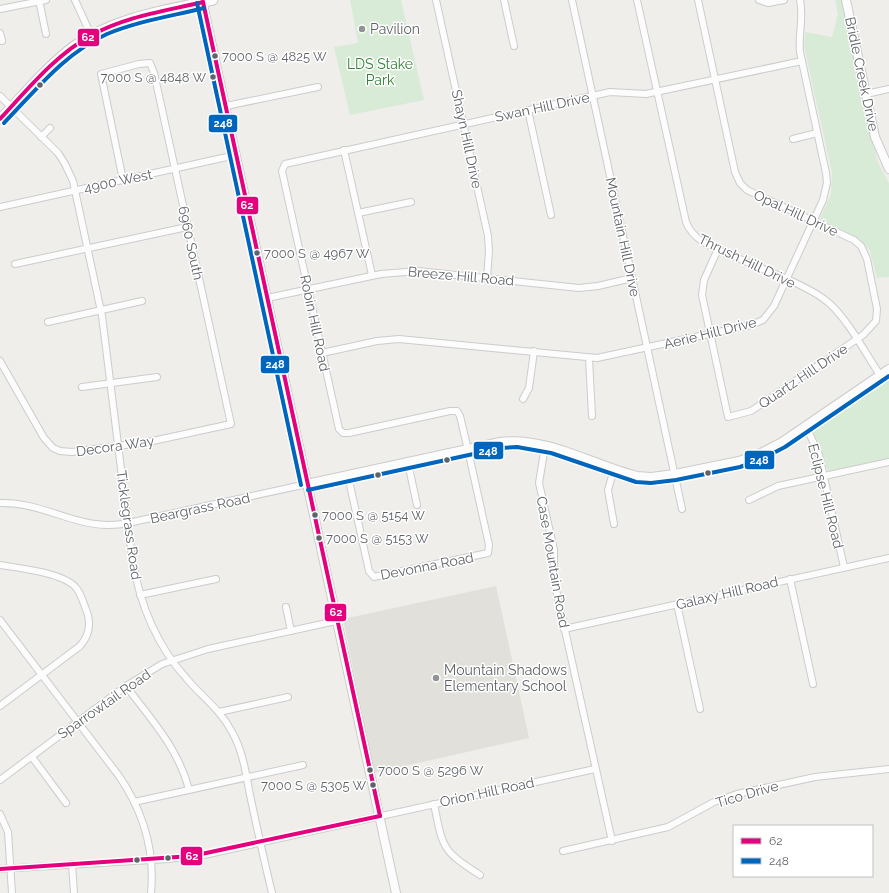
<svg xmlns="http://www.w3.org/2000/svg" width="889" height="893" viewBox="0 0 889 893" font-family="Raleway,sans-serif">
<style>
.education{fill:#e2e0da}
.green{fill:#d8ebd6}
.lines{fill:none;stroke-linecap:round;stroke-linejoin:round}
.minor-casing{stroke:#cbcccc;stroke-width:8}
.tertiary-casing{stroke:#cbcccc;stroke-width:10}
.secondary-casing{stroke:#cacacb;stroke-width:11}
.minor{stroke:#fdfcfc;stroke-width:6}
.tertiary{stroke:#fdfcfc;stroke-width:8}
.secondary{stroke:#fdfcfc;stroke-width:9}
.bus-1-casing{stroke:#fff;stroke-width:7}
.bus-2-casing{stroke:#fff;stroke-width:7}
.bus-1{stroke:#e5007d;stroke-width:4}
.bus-2{stroke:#0065bd;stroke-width:4}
.poi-dot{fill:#919496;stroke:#fff;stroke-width:1.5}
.bus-dot{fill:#5f6368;stroke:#fff;stroke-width:1.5}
.labels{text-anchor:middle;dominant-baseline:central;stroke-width:3;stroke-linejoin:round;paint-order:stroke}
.bus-label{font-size:13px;fill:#5f6368;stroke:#fff;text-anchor:start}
.poi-label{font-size:14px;fill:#5f6368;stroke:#fff;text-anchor:start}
.park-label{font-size:14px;fill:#348238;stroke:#fff}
.street-label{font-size:14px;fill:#5f6368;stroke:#fff}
.line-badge{stroke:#fff;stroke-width:1.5}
.badge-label{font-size:11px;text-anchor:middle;font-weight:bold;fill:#fff}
</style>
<rect width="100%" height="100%" fill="#efeeea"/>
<!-- education -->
<polygon class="education" points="496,586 529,738 374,773 343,619"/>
<!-- green -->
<g class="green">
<polygon points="350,0 401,0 424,100 350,115 334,47 358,43"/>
<polygon points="835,0 842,0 878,163 889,183 889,277 877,278 870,251 860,239 820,219 831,194 832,173 804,46 805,32 832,37 838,14"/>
<polygon points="889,378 889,458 829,471 826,467 821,447 814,434 816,428"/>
</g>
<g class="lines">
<defs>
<g id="minor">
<polyline points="39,0 46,34"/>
<polyline points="75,0 91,35"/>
<polyline points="436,0 488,236 489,251 487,278"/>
<polyline points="504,0 514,46"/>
<polyline points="572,0 682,509"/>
<path d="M637 0 686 222C694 244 723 251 742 260 768 272 808 285 829 303 849 321 865 353 880 375"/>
<polyline points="698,0 735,172 740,183 747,190 854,240 861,246 867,259 877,309 876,321 863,335 760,405 751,411 728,417 702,295 704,280 718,249"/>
<polyline points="759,0 768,3 784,0"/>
<polyline points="0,9 46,0"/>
<polyline points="0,33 2,41"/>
<polyline points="866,94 889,89"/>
<path d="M0 96 58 153 65 164 73 181 102 316 132 557C139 602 156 645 187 679 202 697 221 710 232 732 243 751 246 774 250 795 257 828 264 860 272 893"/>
<polyline points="226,106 318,87"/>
<polyline points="528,110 551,215"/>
<polyline points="41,137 50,128"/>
<polyline points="793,139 817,133"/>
<polyline points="344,150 372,275"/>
<polyline points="0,207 236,155"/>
<polyline points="358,213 411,202"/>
<polyline points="15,264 187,227"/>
<polyline points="267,298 381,274 418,271 579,288 598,286 632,278"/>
<polyline points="48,322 142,301"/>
<path d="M322 353 377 341 399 339 597 358 751 325 763 320 774 306 823 200 827 183 826 173 800 52C798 34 804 18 800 0"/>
<polyline points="589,358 592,416"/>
<polyline points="0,361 44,438 53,448 60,451 72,452 148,442 231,424 154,73 150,63 139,64 101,74 123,180"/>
<polyline points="82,387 157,377"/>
<polyline points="523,399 529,388 534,351"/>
<polyline points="806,426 819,455 844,567"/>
<polyline points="545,446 539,483 554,550 554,581 612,841"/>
<polyline points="408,463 417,505"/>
<polyline points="348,476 369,571 374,577 488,553 489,545 468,450 460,416 457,411 450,411 349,433 343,433 339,429 282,171 285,164 610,92 646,94 802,61"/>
<polyline points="749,500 778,486 889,462"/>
<path d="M0 503C48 502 80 533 128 523L307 484"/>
<polyline points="614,524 608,490 614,469"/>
<path d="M0 565C19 568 66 573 77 589 82 596 84 605 87 612 91 624 89 636 80 646L0 706"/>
<polyline points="790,579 813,684"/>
<polyline points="140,595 216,579"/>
<polyline points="677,604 700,709"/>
<polyline points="286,607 291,631"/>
<path d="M0 620 119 776C143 811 155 851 151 893"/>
<polyline points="564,629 889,558"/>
<path d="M126 686C150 718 179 749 189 790"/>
<polyline points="219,712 288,697"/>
<polyline points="32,757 66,803"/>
<polyline points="0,780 126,686 162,664 208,649 336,621"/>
<polyline points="134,802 303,765"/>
<path d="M434 804C443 848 441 850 480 875"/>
<polyline points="0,814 8,832 12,893"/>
<polyline points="563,851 668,827 714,802 737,794 815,777 889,769"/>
<polyline points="72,864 74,893"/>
<polyline points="0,869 168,859 204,855 595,769"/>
</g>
<g id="tertiary">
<polyline points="202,0 396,893"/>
<polyline points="846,0 875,137 889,169"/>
<path d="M307 484 500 442C547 436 593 465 637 476L651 477 675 474 739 461 759 454 782 442 889 369"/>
</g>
<path id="secondary" d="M0 119C24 95 47 66 74 46 115 17 165 10 213 0"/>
</defs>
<!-- minor casing -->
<use href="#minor" class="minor-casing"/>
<!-- tertiary casing -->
<use href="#tertiary" class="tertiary-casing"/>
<!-- secondary casing -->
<use href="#secondary" class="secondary-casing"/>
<!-- minor -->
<use href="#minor" class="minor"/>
<!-- tertiary -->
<use href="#tertiary" class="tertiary"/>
<!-- secondary -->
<use href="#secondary" class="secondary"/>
<defs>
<g id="bus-1">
<polyline points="203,2 380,816"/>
<path d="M0 119C28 89 55 55 92 35 126 16 166 11 203 2"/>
<polyline points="0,869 192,856 380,816"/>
</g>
<g id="bus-2">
<polyline points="197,3 301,485"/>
<path d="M4 123C36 90 65 53 107 34 138 21 172 16 204 8"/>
<polyline points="308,490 501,448 517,447 551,453 636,482 651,483 676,480 740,467 762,459 785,447 889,376"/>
</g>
</defs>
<!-- bus-1 casing -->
<use href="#bus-1" class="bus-1-casing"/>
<!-- bus-2 casing -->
<use href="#bus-2" class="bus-2-casing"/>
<!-- bus-1 -->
<use href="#bus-1" class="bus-1"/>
<!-- bus-2 -->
<use href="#bus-2" class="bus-2"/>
</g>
<!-- markers -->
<g class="poi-dot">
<circle cx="362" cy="29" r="4"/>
<circle cx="436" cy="678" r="4"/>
</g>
<g class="bus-dot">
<circle cx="215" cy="56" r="3.5"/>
<circle cx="213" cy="77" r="3.5"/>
<circle cx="40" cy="85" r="3.5"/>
<circle cx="257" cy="253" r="3.5"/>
<circle cx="447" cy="460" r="3.5"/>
<circle cx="708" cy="473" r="3.5"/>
<circle cx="378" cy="475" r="3.5"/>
<circle cx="315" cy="515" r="3.5"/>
<circle cx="319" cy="538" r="3.5"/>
<circle cx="370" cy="770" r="3.5"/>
<circle cx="373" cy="785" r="3.5"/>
<circle cx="168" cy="858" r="3.5"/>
<circle cx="137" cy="860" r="3.5"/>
</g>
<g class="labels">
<!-- bus labels -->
<g class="bus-label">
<text x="222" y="56">7000 S @ 4825 W</text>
<text x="206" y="77" text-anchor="end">7000 S @ 4848 W</text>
<text x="264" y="253">7000 S @ 4967 W</text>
<text x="322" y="515">7000 S @ 5154 W</text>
<text x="326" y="538">7000 S @ 5153 W</text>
<text x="378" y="770">7000 S @ 5296 W</text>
<text x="366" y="785" text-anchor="end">7000 S @ 5305 W</text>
</g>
<!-- poi labels -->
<g class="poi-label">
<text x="370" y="29">Pavilion</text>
<text x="444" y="670">Mountain Shadows<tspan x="444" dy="16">Elementary School</tspan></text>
</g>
<!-- park labels -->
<g class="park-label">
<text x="380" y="64">LDS Stake<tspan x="380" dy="16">Park</tspan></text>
</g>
<!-- street labels -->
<g class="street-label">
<text transform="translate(862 74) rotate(78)">Bridle Creek Drive</text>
<text transform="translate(542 107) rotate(-12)">Swan Hill Drive</text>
<text transform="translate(467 139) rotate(78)">Shayn Hill Drive</text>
<text transform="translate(118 181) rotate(-12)">4900 West</text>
<text transform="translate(796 213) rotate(25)">Opal Hill Drive</text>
<text transform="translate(623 237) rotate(78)">Mountain Hill Drive</text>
<text transform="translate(191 243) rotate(78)">6960 South</text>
<text transform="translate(747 261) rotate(26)">Thrush Hill Drive</text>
<text transform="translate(461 276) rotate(5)">Breeze Hill Road</text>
<text transform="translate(315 323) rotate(78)">Robin Hill Road</text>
<text transform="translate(710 333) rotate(-14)">Aerie Hill Drive</text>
<text transform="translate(803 376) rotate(-34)">Quartz Hill Drive</text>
<text transform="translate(115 446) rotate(-8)">Decora Way</text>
<text transform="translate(826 496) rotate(76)">Eclipse Hill Road</text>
<text transform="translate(200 508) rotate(-12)">Beargrass Road</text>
<text transform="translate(129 525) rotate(82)">Ticklegrass Road</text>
<text transform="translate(553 562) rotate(80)">Case Mountain Road</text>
<text transform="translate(427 566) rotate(-11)">Devonna Road</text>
<text transform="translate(727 593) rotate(-13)">Galaxy Hill Road</text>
<text transform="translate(104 704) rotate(-35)">Sparrowtail Road</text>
<text transform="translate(487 792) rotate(-12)">Orion Hill Road</text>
<text transform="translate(747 794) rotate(-16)">Tico Drive</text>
</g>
</g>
<g class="line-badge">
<rect x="77" y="28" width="23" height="19" rx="4" fill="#e5007d"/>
<rect x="208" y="114" width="30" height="19" rx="4" fill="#0065bd"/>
<rect x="236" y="196" width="23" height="19" rx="4" fill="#e5007d"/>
<rect x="260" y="355" width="30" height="19" rx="4" fill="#0065bd"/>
<rect x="473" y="441" width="31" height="19" rx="4" fill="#0065bd"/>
<rect x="744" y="450" width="31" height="20" rx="4" fill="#0065bd"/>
<rect x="324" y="603" width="23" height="19" rx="4" fill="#e5007d"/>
<rect x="180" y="846" width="23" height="20" rx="4" fill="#e5007d"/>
</g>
<g class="badge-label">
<text x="88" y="41">62</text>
<text x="223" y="127">248</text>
<text x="247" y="209">62</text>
<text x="275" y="368">248</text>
<text x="488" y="455">248</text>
<text x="759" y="464">248</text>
<text x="336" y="616">62</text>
<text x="192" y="860">62</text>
</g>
<!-- legend -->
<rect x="733" y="825" width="140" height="52" fill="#ffffff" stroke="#bfc1c3"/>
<rect x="741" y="838" width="20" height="6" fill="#e5007d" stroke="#bfc1c3"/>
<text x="769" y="845" font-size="12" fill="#5f6368">62</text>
<rect x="741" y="858" width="20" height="6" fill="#0065bd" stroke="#bfc1c3"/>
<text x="769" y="865" font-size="12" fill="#5f6368">248</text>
</svg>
